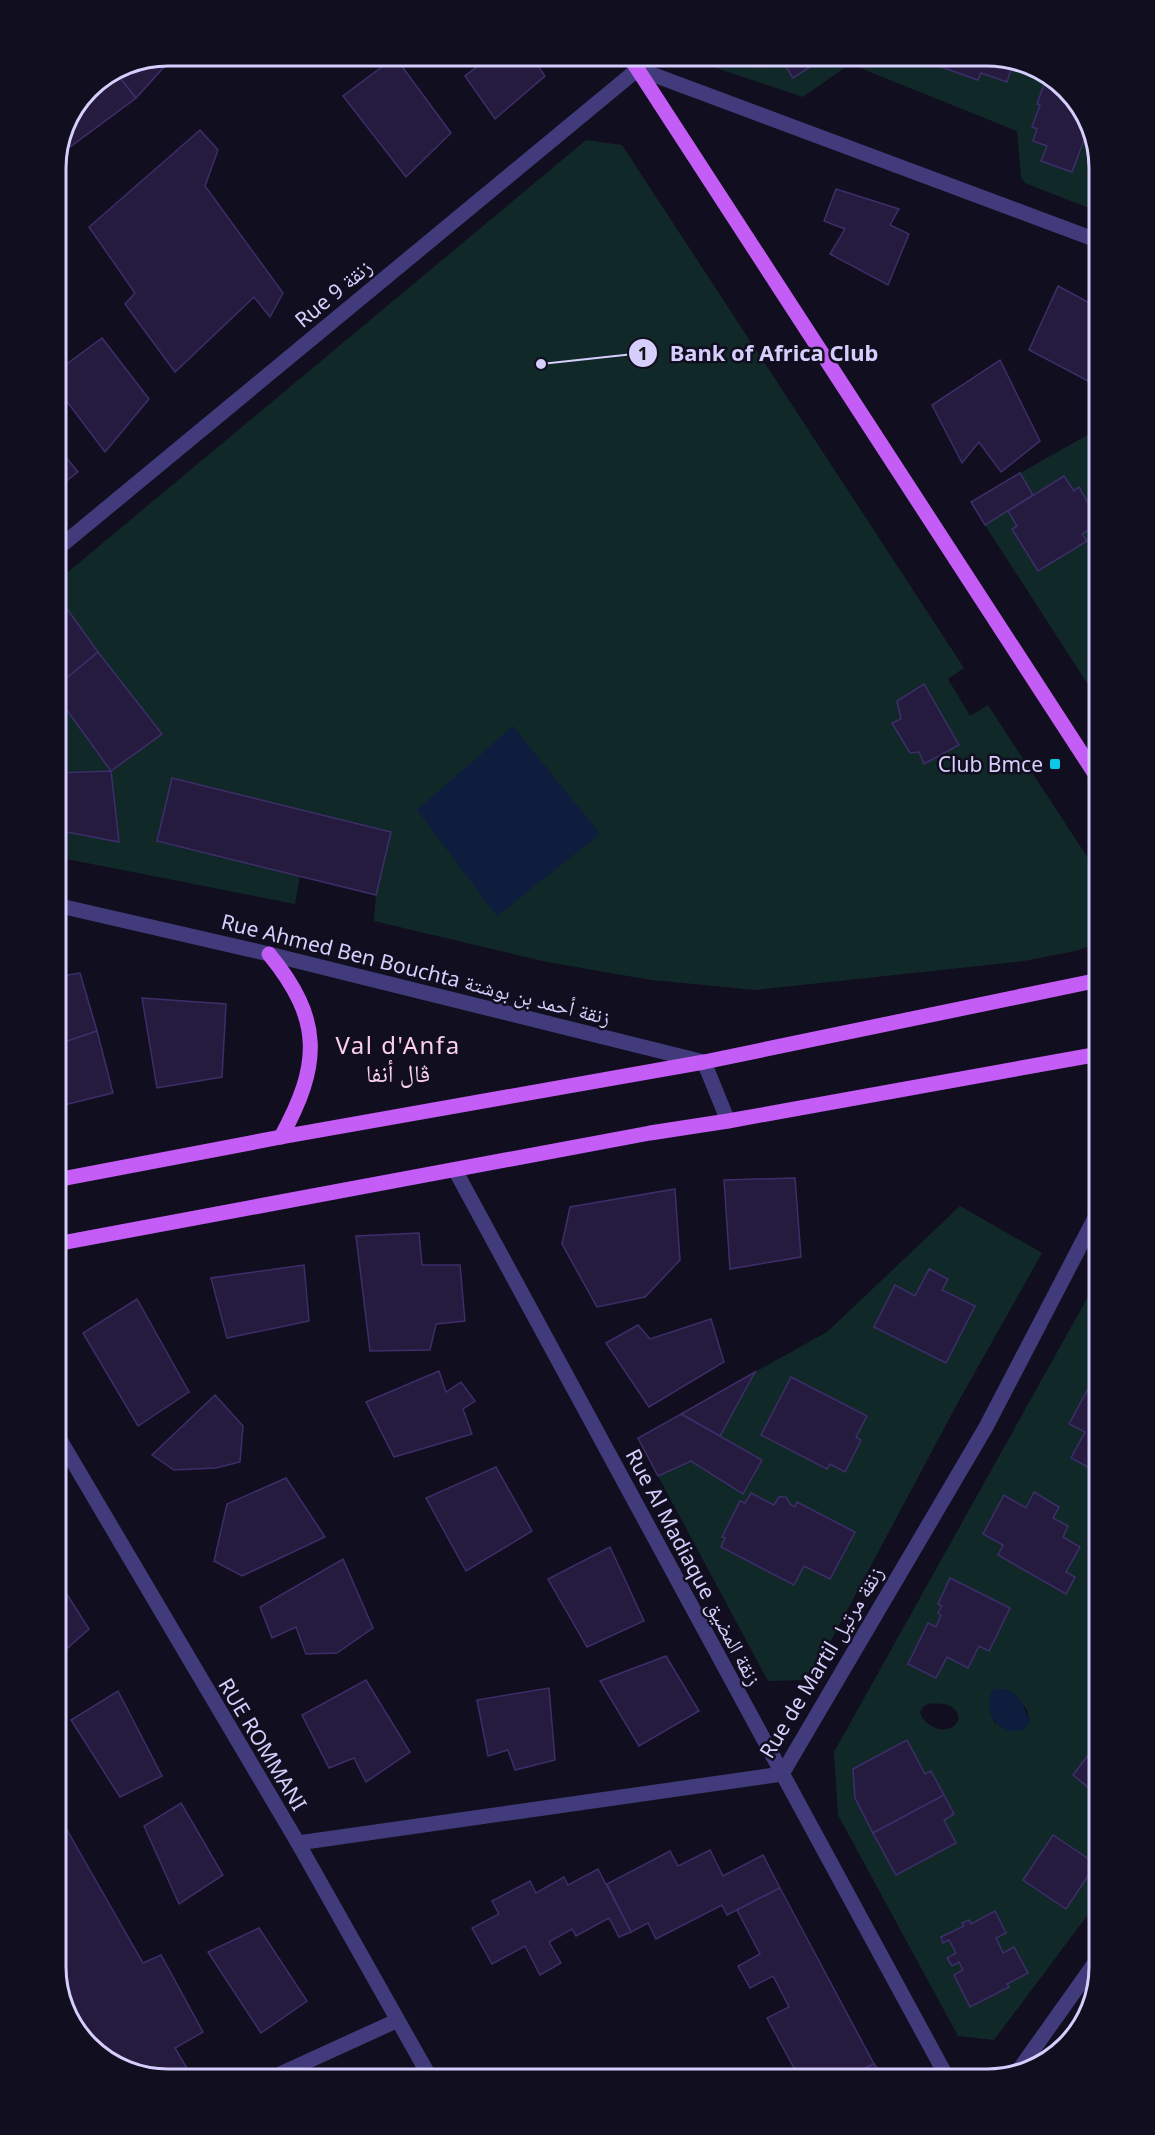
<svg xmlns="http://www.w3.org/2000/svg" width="1155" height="2135" viewBox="0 0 1155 2135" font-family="'Noto Sans','Noto Naskh Arabic',sans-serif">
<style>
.green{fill:#112828;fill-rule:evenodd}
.water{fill:#0e1d3e}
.building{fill:#241b3f;stroke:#3d2e69;stroke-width:1.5}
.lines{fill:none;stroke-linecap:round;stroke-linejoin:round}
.minor{stroke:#413b7b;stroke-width:15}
.major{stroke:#c45cf6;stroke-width:15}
.poi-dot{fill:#0dc8e9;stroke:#110e1f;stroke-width:2}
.labels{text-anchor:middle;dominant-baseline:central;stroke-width:5;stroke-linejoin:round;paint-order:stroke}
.street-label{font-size:21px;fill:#d6cefc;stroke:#110e1f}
.poi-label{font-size:21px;fill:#d6cefc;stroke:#110e1f;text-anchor:end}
.quarter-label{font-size:24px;letter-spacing:1.5px;fill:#fcd0ea;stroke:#110e1f}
.rim{fill:none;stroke:#d6cefc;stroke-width:3}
.leader{fill:none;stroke:#d6cefc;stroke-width:2}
.callout-dot{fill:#d6cefc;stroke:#110e1f;stroke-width:2}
.mark-label{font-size:18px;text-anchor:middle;font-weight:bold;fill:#111}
.callout-label{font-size:22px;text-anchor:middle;font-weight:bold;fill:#d6cefc;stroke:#110e1f;stroke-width:5;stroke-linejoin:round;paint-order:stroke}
</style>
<rect width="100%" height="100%" fill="#110e1f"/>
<!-- green -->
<g class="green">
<polygon points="680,56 745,56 750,57 753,56 761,67 779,56 793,77 822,59 820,56 925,56 924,61 978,80 981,73 1006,82 1013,63 1047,76 1037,103 1040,105 1032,127 1037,129 1033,141 1047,146 1042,161 1072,172 1091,125 1099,168 1099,212 1025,183 1021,177 1017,131 850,64 803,97"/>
<polygon points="586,140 622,145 964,668 948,679 970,716 988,705 1099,875 1099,943 1075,951 1024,961 756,990 651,980 547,962 374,921 376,895 300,876 295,904 56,857 56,582"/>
<polygon points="1098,429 1099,521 1079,488 1074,491 1065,476 1033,495 1020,473"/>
<polygon points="1008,511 1017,526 1012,529 1038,571 1086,542 1082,534 1099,523 1099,577 1090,584 1099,599 1099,621 1091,627 1099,639 1099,690 1094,694 985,525"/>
<path d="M960 1206 1042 1253 956 1406 810 1680 768 1681 658 1476 691 1461 744 1494 762 1460 720 1436 755 1372 827 1332ZM929 1269 947 1279 942 1290 975 1306 946 1363 875 1327 895 1286 915 1296ZM791 1377 867 1416 856 1437 827 1469 762 1435Z"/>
<path d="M1099 1277V1319L1093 1330 1099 1333V1395L1088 1389 1069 1423 1085 1432 1071 1458 1099 1473V1740L1073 1775 1099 1796V1900L994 2040 958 2036 838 1815 834 1752ZM1034 1493 1059 1507 1053 1518 1068 1526 1063 1537 1080 1547 1066 1572 1075 1577 1066 1594 998 1555 1003 1545 983 1534 1004 1496 1026 1508ZM951 1579 989 1651 979 1646 968 1667 947 1657 936 1678 908 1664 928 1624 936 1627 941 1615 938 1613 942 1606 938 1603ZM994 1689H998L1026 1708 1030 1721 995 1723C989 1713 987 1700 994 1689ZM928 1704C938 1703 956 1703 958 1716 959 1719 958 1722 955 1725 943 1736 923 1725 920 1712L924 1706ZM1053 1835 1096 1864 1065 1909 1023 1880ZM995 1911 1006 1932 996 1938 1003 1953 1014 1947 1027 1973 1007 1984 1009 1987 970 2007 954 1975 963 1970 959 1962 952 1965 947 1958 956 1953 949 1940 943 1943 941 1937 964 1926 963 1923 971 1924Z"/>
</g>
<!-- water -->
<g class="water">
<polygon points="513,726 600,834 497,916 417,810"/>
<path d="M993 1689C1017 1686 1022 1704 1030 1721L1027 1727C1003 1742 979 1712 993 1689Z"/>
</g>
<!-- building -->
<g class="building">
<polygon points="168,56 174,56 136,98 120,78 121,67 125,64"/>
<polygon points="206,56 221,56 215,62"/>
<polygon points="423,56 440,56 427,62"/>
<polygon points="491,56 531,56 545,76 495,119 465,76"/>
<polygon points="753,56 779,56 760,67"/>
<polygon points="779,56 820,56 822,59 793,78"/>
<polygon points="925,56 994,56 1013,63 1007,82 981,73 978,80 924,61"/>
<polygon points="395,57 451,133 406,177 343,96"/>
<polygon points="116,70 120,78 136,98 70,147 65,141 89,88"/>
<polygon points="1047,76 1055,79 1090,124 1072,172 1041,161 1047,146 1033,141 1037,129 1032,127 1040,105 1037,104"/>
<polygon points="200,130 218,150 205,186 283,293 270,317 254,297 175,372 125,304 135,293 89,227"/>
<polygon points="836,189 899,209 890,225 909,234 888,285 830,254 845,229 824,221"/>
<polygon points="1058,286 1099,308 1099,362 1088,381 1029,350"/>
<polygon points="102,338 149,399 105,452 56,387 56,372"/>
<polygon points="1000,360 1040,441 1001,472 979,442 962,463 932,405"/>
<polygon points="56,445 78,472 56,489"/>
<polygon points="1020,473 1033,495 985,525 971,502"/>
<polygon points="1064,476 1074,491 1079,487 1099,523 1082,534 1087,541 1038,571 1012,529 1017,526 1008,511"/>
<polygon points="1099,577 1099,598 1090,584"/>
<polygon points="65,606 98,652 56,687 56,614"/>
<polygon points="1099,621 1099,639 1091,626"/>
<polygon points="98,652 162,734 111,771 56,695 56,687"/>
<polygon points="924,684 959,745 924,764 919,752 910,753 892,723 901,719 897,701"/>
<polygon points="111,771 119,842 56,830 56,773"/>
<polygon points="172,778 391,832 376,895 157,841"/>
<polygon points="80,973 97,1031 56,1045 56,977"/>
<polygon points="142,998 226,1004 222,1077 157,1088"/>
<polygon points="97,1031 113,1093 56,1107 56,1045"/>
<polygon points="795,1178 801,1257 730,1269 724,1180"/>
<polygon points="675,1189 680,1260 645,1297 597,1307 562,1244 570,1207"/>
<polygon points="419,1233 422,1265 460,1265 465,1321 436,1324 430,1350 370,1351 356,1236"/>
<polygon points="304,1265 309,1321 227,1338 211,1278"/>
<polygon points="929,1269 948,1279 942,1290 975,1306 946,1363 874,1327 895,1285 915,1296"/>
<polygon points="137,1299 189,1392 138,1426 83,1333"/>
<polygon points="711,1319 724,1362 649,1407 606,1343 638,1325 650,1339"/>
<polygon points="1099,1319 1099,1333 1093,1330"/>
<polygon points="439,1371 446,1392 461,1382 475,1401 463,1409 472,1434 394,1457 366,1402"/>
<polygon points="755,1372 720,1436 681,1414"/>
<polygon points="791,1377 867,1416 856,1437 861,1440 845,1472 830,1464 827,1469 761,1435"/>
<polygon points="1088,1389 1099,1395 1099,1473 1071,1458 1085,1432 1069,1424"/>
<polygon points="215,1395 243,1426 240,1462 216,1468 174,1470 152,1455"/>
<polygon points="681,1414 762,1460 743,1494 691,1461 658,1476 638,1438"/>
<polygon points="496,1467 532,1531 466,1571 426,1498"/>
<polygon points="286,1478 325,1537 242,1576 214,1561 227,1504"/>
<polygon points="1034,1492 1059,1507 1053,1518 1068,1526 1063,1537 1080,1547 1066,1572 1075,1577 1066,1594 998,1555 1003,1545 983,1534 1004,1495 1026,1508"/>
<polygon points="751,1493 774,1505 779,1497 786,1497 791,1505 795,1507 797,1502 855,1532 830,1579 804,1566 794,1585 721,1547 725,1538 722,1537 740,1501 745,1503"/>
<polygon points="610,1547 644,1621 587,1647 548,1579"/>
<polygon points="343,1559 373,1628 337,1653 306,1654 296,1627 272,1638 260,1607"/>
<polygon points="56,1577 89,1629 56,1658"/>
<polygon points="950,1578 1010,1608 989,1651 979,1646 968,1668 947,1657 936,1678 908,1664 928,1623 936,1627 941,1615 938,1613 942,1606 938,1604"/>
<polygon points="666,1656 699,1711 639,1746 600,1681"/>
<polygon points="366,1680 410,1752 366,1782 354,1758 329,1768 302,1715"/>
<polygon points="549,1688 555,1760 515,1770 508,1750 488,1756 477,1700"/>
<polygon points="118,1691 162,1776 120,1797 71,1720"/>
<polygon points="907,1740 925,1774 931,1771 944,1795 873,1833 855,1798 853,1769"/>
<polygon points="1099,1741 1099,1796 1073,1775"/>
<polygon points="944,1795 954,1814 944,1820 956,1843 896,1875 873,1833"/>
<polygon points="181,1803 223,1875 179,1904 144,1826"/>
<polygon points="63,1823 143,1963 161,1955 203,2032 175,2048 192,2077 184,2079 161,2079 105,2060 64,2010 56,1967 56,1828"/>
<polygon points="1053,1835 1096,1864 1066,1909 1023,1880"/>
<polygon points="710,1850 723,1876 763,1855 780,1888 727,1915 722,1905 656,1939 648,1923 631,1932 607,1884 670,1851 678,1866"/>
<polygon points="598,1869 631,1932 619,1937 609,1918 576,1936 572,1929 549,1942 561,1963 540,1975 525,1946 492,1964 472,1928 499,1914 492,1901 530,1881 536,1893 564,1877 568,1885"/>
<polygon points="780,1888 874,2064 844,2079 800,2079 767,2018 789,2007 773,1976 750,1988 738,1966 760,1954 737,1910"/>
<polygon points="995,1911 1006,1933 996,1938 1003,1953 1014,1947 1028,1973 1007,1984 1009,1987 970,2007 954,1975 963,1970 959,1962 952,1966 947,1958 956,1953 949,1940 943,1943 941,1937 964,1926 962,1923 969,1920 971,1924"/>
<polygon points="259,1928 307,2001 261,2033 208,1952"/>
<polygon points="874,2064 886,2079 870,2079 865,2068"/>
</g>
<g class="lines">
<!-- minor -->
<g class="minor">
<polyline points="56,550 638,69 1099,241"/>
<polyline points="56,905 269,954 704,1062 728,1121"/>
<polyline points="455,1170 948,2079"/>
<polyline points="56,1433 298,1843 431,2079"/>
<polyline points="298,1843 782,1774 986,1427 1099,1210"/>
<polyline points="1016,2074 1099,1957"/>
<polyline points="269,2079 396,2021"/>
</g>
<!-- major -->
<g class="major">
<polyline points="629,56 1099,780"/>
<path d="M269 954C323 1020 321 1064 281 1137"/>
<polyline points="56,1180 281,1137 704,1062 1099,980"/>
<polyline points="56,1244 650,1133 728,1121 1099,1054"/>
</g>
</g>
<!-- markers -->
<rect class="poi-dot" x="1049" y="758" width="12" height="12" rx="3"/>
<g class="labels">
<!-- street labels -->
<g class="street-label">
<text transform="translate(333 293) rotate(-40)">Rue 9 زنقة</text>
<text transform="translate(416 969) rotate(14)">Rue Ahmed Ben Bouchta زنقة أحمد بن بوشتة</text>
<text transform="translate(694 1567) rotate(62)">Rue Al Madiaque زنقة المضيق</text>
<text transform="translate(821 1662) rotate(-59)">Rue de Martil زنقة مرتيل</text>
<text transform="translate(263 1744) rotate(59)">RUE ROMMANI</text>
</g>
<!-- poi labels -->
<g class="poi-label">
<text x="1043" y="764">Club Bmce</text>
</g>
<!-- quarter labels -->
<g class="quarter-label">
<text x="398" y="1044">Val d'Anfa<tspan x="398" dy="28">ڨال أنفا</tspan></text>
</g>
</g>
<!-- crop -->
<path d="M0 0H1155V2135H0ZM168 66H987A102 102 0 0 1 1089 168V1967A102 102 0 0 1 987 2069H168A102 102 0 0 1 66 1967V168A102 102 0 0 1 168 66Z" fill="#110e1f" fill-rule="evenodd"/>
<path class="rim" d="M168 66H987A102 102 0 0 1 1089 168V1967A102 102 0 0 1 987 2069H168A102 102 0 0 1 66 1967V168A102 102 0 0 1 168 66Z"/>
<!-- callouts -->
<path class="leader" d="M541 364L643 353"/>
<g class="callout-dot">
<circle cx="541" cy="364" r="6"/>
<circle cx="643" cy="353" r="15"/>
</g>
<g class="mark-label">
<text x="643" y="360">1</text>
</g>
<g class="callout-label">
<text x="774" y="361">Bank of Africa Club</text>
</g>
</svg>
